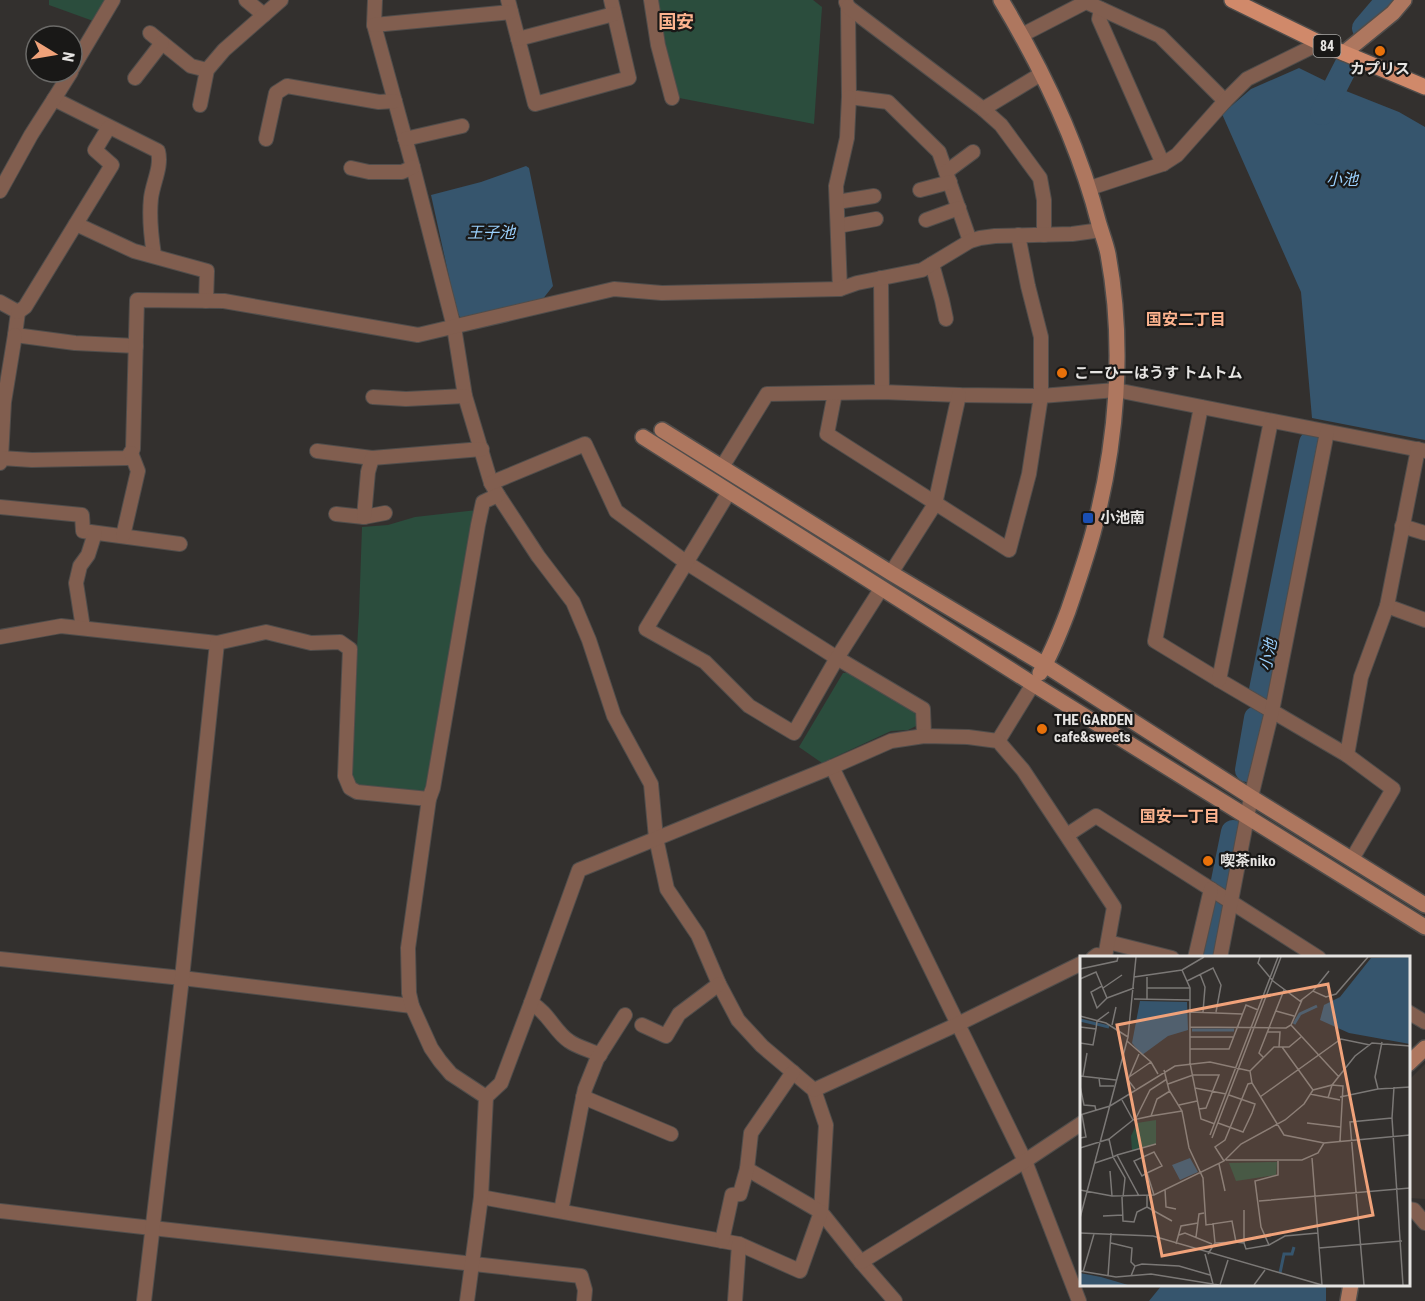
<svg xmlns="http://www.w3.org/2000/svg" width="1425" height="1301" viewBox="0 0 1425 1301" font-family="'Roboto Condensed','Noto Sans JP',sans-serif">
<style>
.built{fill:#403833}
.green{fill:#2b4d3d}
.water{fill:#36556d}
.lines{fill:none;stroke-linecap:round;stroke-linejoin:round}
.river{stroke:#36556d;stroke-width:24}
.street-casing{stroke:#504d4b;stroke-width:16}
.secondary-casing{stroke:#504d4b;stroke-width:18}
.primary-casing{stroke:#504d4b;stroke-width:18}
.street{stroke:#815e4f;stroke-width:14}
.secondary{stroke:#ae775f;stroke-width:15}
.primary{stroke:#d0896a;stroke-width:15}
.food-dot{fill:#e8710a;stroke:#191817;stroke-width:2}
.transit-dot{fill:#1a4fb4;stroke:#191817;stroke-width:2}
.labels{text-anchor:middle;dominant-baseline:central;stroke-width:4.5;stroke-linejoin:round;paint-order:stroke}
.shield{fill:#191817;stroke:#a8a7a5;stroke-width:1.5}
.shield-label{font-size:14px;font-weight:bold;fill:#e6e4e2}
.poi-label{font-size:15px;font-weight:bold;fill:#e6e4e2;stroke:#191817;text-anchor:start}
.water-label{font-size:16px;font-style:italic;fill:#9bd1fe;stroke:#191817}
.neighbourhood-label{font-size:16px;font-weight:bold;fill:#feb48f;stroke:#191817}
.quarter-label{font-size:18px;font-weight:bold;fill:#feb48f;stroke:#191817}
.inset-river{fill:none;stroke:#36556d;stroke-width:3}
.inset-road{fill:none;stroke:#7b7876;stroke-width:1.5}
.view{fill:#f0a27a;fill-opacity:0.15;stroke:#f0a27a;stroke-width:3}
.inset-edge{fill:none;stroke:#e6e4e2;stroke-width:3}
</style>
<rect width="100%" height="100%" fill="#33302e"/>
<!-- built -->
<polygon class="built" points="1425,1064 1425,1199 1409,1198 1408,1081"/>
<!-- green -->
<g class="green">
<polygon points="49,0 111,0 96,22 49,5"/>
<polygon points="657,0 813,0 822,7 814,124 674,97 661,38"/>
<polygon points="477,510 426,795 354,787 350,769 359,613 362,527 388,525 415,517"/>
<polygon points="843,673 851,673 912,710 918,717 916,726 908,730 891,731 822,763 799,747"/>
</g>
<!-- water -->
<g class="water">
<polygon points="1299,68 1346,91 1399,112 1425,127 1425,440 1312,418 1301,292 1222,114 1251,89"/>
<polygon points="526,166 529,168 553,286 542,300 464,318 460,317 457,313 431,195 481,182"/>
<polygon points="1162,1285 1162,1284 1326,1285 1326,1301 1149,1301"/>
</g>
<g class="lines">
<!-- river -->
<g class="river">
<polyline points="1364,28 1388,0"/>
<polyline points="1322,113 1347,64"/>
<polyline points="1261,690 1311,443"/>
<polyline points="1247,770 1256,718"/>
<polyline points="1223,881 1233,832"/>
<polyline points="1208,958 1217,910"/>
</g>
<defs>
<g id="street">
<polyline points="246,0 264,15"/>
<polyline points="375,0 374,25 413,167 454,327 465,396 491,483 498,495 538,556 573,602 589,640 614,716 651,784 656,838 667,889 698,935 719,984 738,1020 762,1046 814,1090 826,1125 821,1212 861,1262 895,1301"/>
<polyline points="508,0 535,104 629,78 611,0"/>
<polyline points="651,0 658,45 672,98"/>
<polyline points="846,2 848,7 849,97 888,102 939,152 970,241"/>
<polyline points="848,7 983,109 1001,125 1040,178 1044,200 1044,235"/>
<polyline points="1101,9 1099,19 1163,164"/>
<polyline points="374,25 511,12"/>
<polyline points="150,33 191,66 207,70"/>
<polyline points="1022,35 1086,2 1160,36 1225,101"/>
<polyline points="518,39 614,14"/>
<polyline points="72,69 113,0"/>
<polyline points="135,78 162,43"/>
<path d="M54 99 158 151C162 167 153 182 151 198 149 217 151 236 154 255"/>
<polyline points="200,105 207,70 224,50 281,0"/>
<polyline points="983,109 1041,74"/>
<polyline points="266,139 276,93 287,86 379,102 395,101"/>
<polyline points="405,139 462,126"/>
<polyline points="351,168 369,172 402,172 413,167"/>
<polyline points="946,172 973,152"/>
<polyline points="1090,188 1163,164 1177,155 1225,101 1247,79 1320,43"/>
<polyline points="920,190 950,182"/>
<polyline points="0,191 31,135 54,99 71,72"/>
<polyline points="837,202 874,196"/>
<polyline points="926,220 959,208"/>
<polyline points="76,224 134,251 207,271 206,301"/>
<polyline points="838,226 876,219"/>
<polyline points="932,264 942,300 946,319"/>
<polyline points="881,278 882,392"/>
<polyline points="840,289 836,186 847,138 849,97"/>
<polyline points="0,302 18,312 15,335 75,343 136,346"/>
<polyline points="18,312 25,307 112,165 95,150 109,127"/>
<polyline points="835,393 827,434 1009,550 1029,474 1041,396 1041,337 1028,286 1018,235"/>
<polyline points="373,397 406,399 465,396"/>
<polyline points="1201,407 1155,641 1219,680 1347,755 1393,789 1352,859"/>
<polyline points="317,451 372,458 482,449"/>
<polyline points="1,458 4,402 15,335"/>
<polyline points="0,463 1,458 32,460 127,458 133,449 137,300 224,301 418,335 614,289 662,293 840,289 857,283 922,270 970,241 980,238 995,236 1072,234 1101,230"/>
<polyline points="722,467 767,394 882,392 959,395 1041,396 1116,390 1425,451"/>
<polyline points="491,483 585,444 616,511 687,563 837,658 923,709 924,736"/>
<polyline points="729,492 646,629 705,662 749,706 794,733 837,658 881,589"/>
<polyline points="0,507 82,515 83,531 180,544"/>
<polyline points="336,514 364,517 385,513"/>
<polyline points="364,517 368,472 372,458"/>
<polyline points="1402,526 1425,533"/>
<polyline points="123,536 138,471 131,453"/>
<polyline points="891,573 935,504 959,395"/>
<polyline points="1387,606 1425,620"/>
<polyline points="83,628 76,583 80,566 88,555 95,533"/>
<polyline points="0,637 61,626 217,643 266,632 311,643 340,642 350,649 345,776 350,788 357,792 429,799"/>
<polyline points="1219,680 1271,421"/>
<polyline points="998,741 1033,684"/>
<polyline points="1347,755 1361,677 1387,606 1418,449"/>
<polyline points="832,767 1025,1161 1079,1301"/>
<polyline points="1067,835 1096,816 1319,958"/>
<polyline points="1108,942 1172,958"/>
<polyline points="1195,958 1211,889"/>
<polyline points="1220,958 1251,797 1272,711 1327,432"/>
<polyline points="0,959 182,978 412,1006"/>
<path d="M531 1003C548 1012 555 1032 569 1041 577 1047 590 1050 600 1055"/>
<polyline points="1408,1012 1425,1022"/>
<polyline points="642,1025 666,1036 679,1014 719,984"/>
<polyline points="814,1090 958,1024 1082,963"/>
<polyline points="486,1097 501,1083 531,1003 579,870 832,767 891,741 924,736 968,737 998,741 1023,770 1114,907 1105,957 1097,955 1093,958"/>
<polyline points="583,1097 671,1134"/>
<polyline points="481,1197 739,1244 800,1271 821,1212 747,1169"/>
<polyline points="1408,1209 1414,1210 1425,1223"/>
<polyline points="0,1211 581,1276 585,1290 584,1301"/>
<polyline points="561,1211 581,1108 585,1089 597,1059 625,1015"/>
<polyline points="722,1241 732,1195 740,1194 747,1169 751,1133 793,1072"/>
<polyline points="861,1262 1025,1161 1082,1123"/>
<polyline points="144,1301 182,978 217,643"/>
<polyline points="467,1301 481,1197 486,1097 451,1074 440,1061 431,1048 412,1006 409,993 408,948 429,799 433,788 478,525 483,502 498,495"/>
<polyline points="735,1301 739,1244"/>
</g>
<g id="secondary">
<path d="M1001 0C1043 70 1079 145 1099 224 1102 234 1106 244 1108 254 1125 346 1117 443 1093 533 1086 559 1077 585 1068 611 1060 632 1052 653 1040 673"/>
<polyline points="1344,53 1393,13 1404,0"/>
<polyline points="662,430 891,573 1045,665 1251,797 1425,905"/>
<polyline points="643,437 1033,684 1425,927"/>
<polyline points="1408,1064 1425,1048"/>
<polyline points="1348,1301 1351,1284"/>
</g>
<polyline id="primary" points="1232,0 1320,43 1425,87"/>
</defs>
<!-- street casing -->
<use href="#street" class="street-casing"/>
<!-- secondary casing -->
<use href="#secondary" class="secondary-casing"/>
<!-- primary casing -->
<use href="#primary" class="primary-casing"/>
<!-- street -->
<use href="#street" class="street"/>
<!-- secondary -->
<use href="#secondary" class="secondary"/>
<!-- primary -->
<use href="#primary" class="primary"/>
</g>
<!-- markers -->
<g class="food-dot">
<circle cx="1380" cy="51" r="6"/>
<circle cx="1062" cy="373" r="6"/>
<circle cx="1042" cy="729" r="6"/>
<circle cx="1208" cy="861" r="6"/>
</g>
<rect class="transit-dot" x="1082" y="512" width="12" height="12" rx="3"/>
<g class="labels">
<!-- shield labels -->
<rect class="shield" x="1313.5" y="35" width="27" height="22" rx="4.5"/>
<g class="shield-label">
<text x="1327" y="46">84</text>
</g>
<!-- poi labels -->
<g class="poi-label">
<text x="1380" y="69" text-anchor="middle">カプリス</text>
<text x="1074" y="373">こーひーはうす トムトム</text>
<text x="1100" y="518">小池南</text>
<text x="1054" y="720">THE GARDEN<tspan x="1054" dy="17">cafe&amp;sweets</tspan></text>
<text x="1220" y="861">喫茶niko</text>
</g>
<!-- water labels -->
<g class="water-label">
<text x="1342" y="179">小池</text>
<text x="491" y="232">王子池</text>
<text transform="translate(1268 655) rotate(-79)">小池</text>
</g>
<!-- neighbourhood labels -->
<g class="neighbourhood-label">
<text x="1186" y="319">国安二丁目</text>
<text x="1180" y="816">国安一丁目</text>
</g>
<!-- quarter labels -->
<g class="quarter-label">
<text x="676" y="21">国安</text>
</g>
</g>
<!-- overview -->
<g transform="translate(1080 956)">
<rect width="330" height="330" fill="#33302e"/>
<path d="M76 164V188L52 195 51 180 57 167ZM197 206 196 219 156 225 149 207Z" fill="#2b4d3d"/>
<path d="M330 1V88L269 77 240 64 244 49 260 41 291 2ZM60 45 107 46 108 74 88 80 62 99 52 87ZM110 202 118 216 100 224 92 209ZM0 317 21 321 48 329H0Z" fill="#36556d"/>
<path class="inset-river" d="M0 64 29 71M214 68 220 58 237 50M112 74H154M200 317 204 298H212L214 291"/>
<path class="inset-road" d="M180 1 178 7 193 25 220 45 233 35 246 41 256 38 288 1M0 13 37 5 38 1M102 14 110 32V107L121 163 135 168M120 18 125 31 123 56M54 21 102 14 124 1M0 23 16 16 27 42 54 32M107 25 133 12 141 29 136 56M22 30 11 36 17 52 27 42M23 32 42 19M67 32H110M233 35 249 15M54 43 110 44M67 43V21M196 55 214 60M110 56 162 58M0 60 26 67 48 81M32 69 36 51M211 69 259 121M0 71 16 73 13 89 0 87M110 71 206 72 211 69 222 44M16 73 17 65 29 56M188 76H200L199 91M110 81H153M221 81 209 91H194L170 115 172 127 204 179 244 187M47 85 71 106 78 118M302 86 295 121 298 133 330 131M202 91 233 134M110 93H149L166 49 178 54M183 101 179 97 204 34M84 114 89 134 102 155 109 192 123 222 126 269 152 265 156 286 164 287 166 293 189 289 205 280 238 277M0 120 36 124M3 120 7 97M49 121 71 106M19 122 20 130H34M88 128 113 119H139L126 152 119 153M0 130 4 149 15 150 16 155M314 131 312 162 323 329M115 132 146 138M55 133 48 124 59 98M230 138 260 144M180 141 261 83 290 89M260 141 298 133M248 142 252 129 263 130 260 185M42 144 53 164 71 160 77 143 90 135M99 149 117 145M0 159 30 150 95 110 130 106 170 115M71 160 102 155M56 162 70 134 87 123M138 167 163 176 172 157 175 148 149 139M227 167 260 171M130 179 198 1M0 182 6 181 2 159M132 182 201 1M29 183 33 201 37 199 59 240M0 192 29 183 53 164M37 199 76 188M232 202 242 329M146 204H222L238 197 244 187 330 179M144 205 135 191 145 184 168 128 172 127M15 207 33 201 45 222 43 241M139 208 145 235M30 215 32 240M67 217 62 220 54 205 74 196 82 210 67 217 74 239M85 233 86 251 96 253M0 234 32 240 74 239 144 205 161 188 205 164 224 148 233 134 252 129 275 100 292 87 330 90M42 241 43 265 54 266 57 256 67 251V240M179 245 330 232M67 251 92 265M23 260 43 259M0 262 48 81 56 1M0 277 73 280 242 329M99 279 105 277 132 288M116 281 119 258 124 257M31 287 52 292 51 306 55 310M135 287 156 286M164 287V254M96 288 101 270 118 267M189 289 181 271 175 225 198 219V205M239 292 322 285M125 298 133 328M128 298 135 287 133 267M0 315 36 321 71 318 139 329M3 316 14 278M28 320 31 277M51 320 55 310 62 308 99 310 130 319M140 329 148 304M174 329 185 314M284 329 270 166 312 162"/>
<path class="view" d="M248 28 293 259 82 300 37 69Z"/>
<rect width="330" height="330" class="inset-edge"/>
</g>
<!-- north arrow -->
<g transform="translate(54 54) rotate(101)"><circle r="28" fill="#191817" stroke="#6b6a68" stroke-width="1.5"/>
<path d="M0-4.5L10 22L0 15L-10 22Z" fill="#f0a27a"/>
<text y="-9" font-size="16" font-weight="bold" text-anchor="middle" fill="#e6e4e2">N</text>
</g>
</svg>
